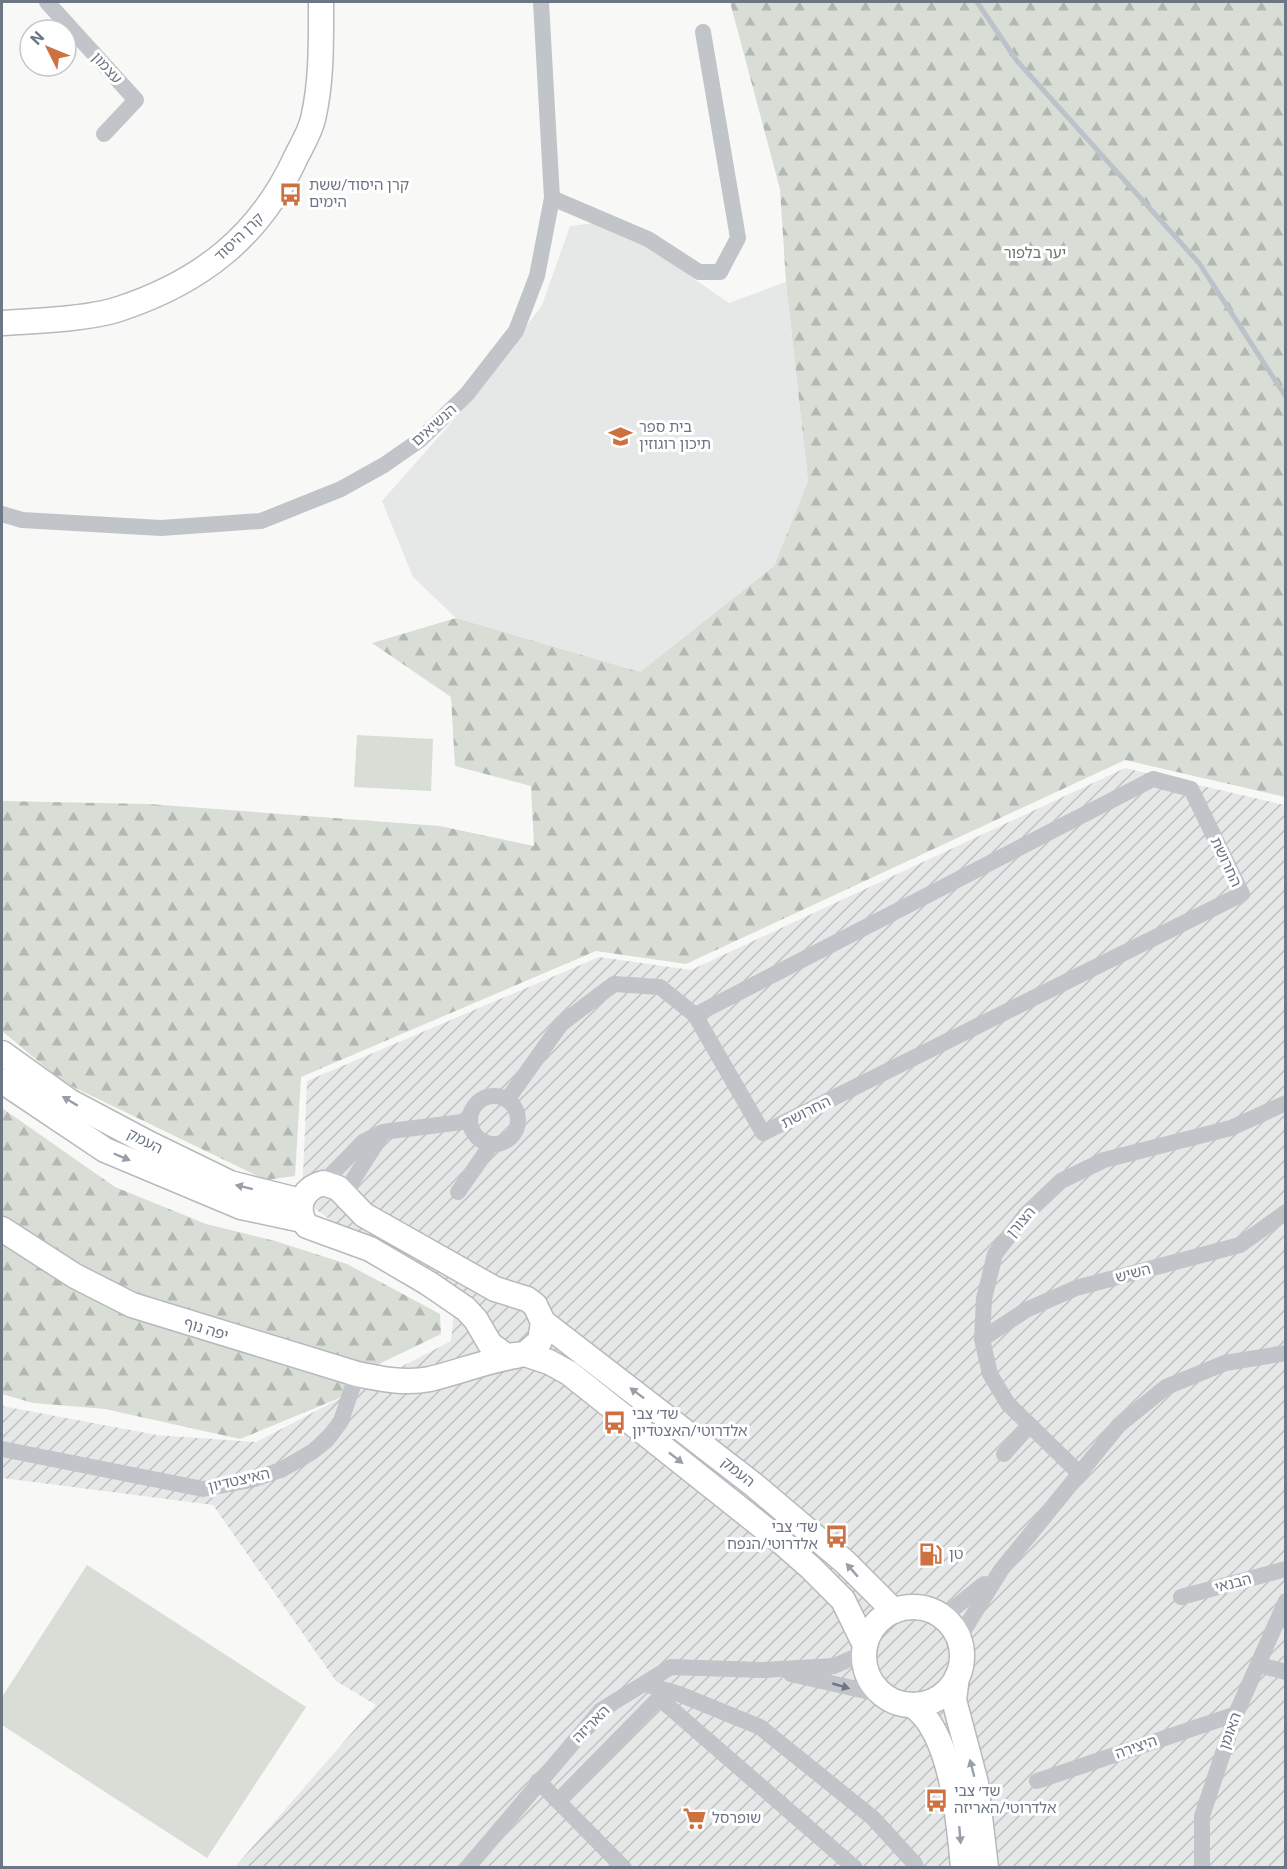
<svg xmlns="http://www.w3.org/2000/svg" width="1287" height="1869" viewBox="0 0 1287 1869" font-family="Roboto,'Noto Sans Hebrew',sans-serif">
<style>
.built{fill:#e6e8e7}
.industrial{fill:url(#industrial-furrows)}
.green{fill:#d8ddd6}
.forest{fill:url(#forest-firs)}
.lines{fill:none;stroke-linecap:round;stroke-linejoin:round}
.stream{stroke:#bbc3c8;stroke-width:5}
.secondary-casing{stroke:#b6b9be;stroke-width:27}
.street{stroke:#c1c4c8;stroke-width:16}
.secondary{stroke:#fff;stroke-width:24}
.oneway{fill:#989fa9}
.oneway2{fill:#6c7684}
.labels{text-anchor:middle;dominant-baseline:central;stroke-width:6;stroke-linejoin:round;paint-order:stroke}
.street-label{font-size:15px;fill:#6c7684;stroke:#fff}
.poi-label{font-size:15px;fill:#6c7684;stroke:#fff;text-anchor:start}
.park-label{font-size:15px;fill:#676;stroke:#fff}
</style>
<defs>
<pattern id="industrial-furrows" width="10" height="10" patternUnits="userSpaceOnUse" patternTransform="scale(1.5)"><rect width="10" height="10" fill="#e6e8e7"/><path d="M-1 1l2-2M0 10L10 0M9 11l2-2" fill="none" stroke="#bec1c1"/></pattern>
<pattern id="forest-firs" width="22" height="20" patternUnits="userSpaceOnUse" patternTransform="scale(1.5)"><rect width="22" height="20" fill="#d8ddd6"/><path d="M5 1l3.5 6h-7zM16 11l3.5 6h-7z" fill="#b3b8b3"/></pattern>
</defs>
<rect width="100%" height="100%" fill="#f8f9f7"/>
<!-- built -->
<polygon class="built" points="610,221 729,303 786,282 808,481 774,566 640,672 456,618 413,577 382,501 479,391 542,305 570,226"/>
<!-- industrial -->
<polygon class="industrial" points="1125,768 1285,805 1285,1867 235,1867 376,1705 336,1681 213,1505 2,1478 2,1406 157,1435 256,1442 451,1341 454,1312 302,1199 307,1081 599,957 691,970"/>
<!-- green -->
<g class="green">
<polygon points="357,735 433,739 431,791 354,787"/>
<polygon points="87,1565 306,1707 207,1858 2,1725 2,1697"/>
</g>
<!-- forest -->
<g class="forest">
<polygon points="730,2 1285,2 1285,797 1125,760 686,964 596,951 301,1077 295,1176 266,1180 63,1082 2,1031 2,801 149,804 440,826 534,846 531,786 455,766 451,697 372,643 456,618 640,672 774,566 808,481 786,282 780,189"/>
<polygon points="2,1108 115,1187 206,1224 275,1241 347,1264 440,1314 441,1334 379,1364 349,1394 240,1439 105,1409 33,1403 2,1394"/>
</g>
<g class="lines">
<!-- stream -->
<polyline class="stream" points="977,2 1017,61 1199,263 1286,397"/>
<defs>
<g id="secondary">
<path d="M2 323C34 321 89 319 119 309 201 282 260 236 296 157 302 145 310 132 313 119 322 81 321 40 321 2"/>
<polyline points="2,1053 69,1101 150,1144 230,1183 301,1201"/>
<polyline points="2,1081 105,1150 241,1207 302,1220"/>
<path d="M323 1183 338 1188 364 1215 495 1289 527 1299 535 1305 543 1322 540 1341 525 1354 506 1356 490 1344 476 1320 466 1309 428 1283 370 1249 307 1226C294 1208 302 1189 323 1183Z"/>
<path d="M2 1229 75 1276 132 1305 357 1374C380 1379 406 1384 430 1379 459 1372 486 1361 516 1356"/>
<polyline points="543,1322 754,1485 845,1562 894,1611"/>
<polyline points="525,1354 549,1362 569,1373 778,1539 810,1567 843,1600 865,1645"/>
<circle cx="913" cy="1656" r="49"/>
<polyline points="957,1677 954,1700 976,1783 986,1868"/>
<path d="M912 1705C952 1732 959 1822 963 1868"/>
</g>
</defs>
<!-- secondary casing -->
<use href="#secondary" class="secondary-casing"/>
<!-- street -->
<g class="street">
<polyline points="47,2 136,100 104,134"/>
<polyline points="552,198 648,239 699,272 720,272 738,238 703,32"/>
<polyline points="2,514 22,520 161,528 261,521 341,489 384,465 420,440 467,394 516,331 537,276 552,198 541,2"/>
<circle cx="494" cy="1120" r="24"/>
<polyline points="507,1100 561,1024 614,984 660,987 695,1015 763,1133 1242,894 1191,789 1153,779 695,1015"/>
<polyline points="323,1183 363,1142 383,1132 470,1121"/>
<polyline points="458,1192 491,1145"/>
<polyline points="348,1201 351,1183 381,1136"/>
<polyline points="982,1339 1026,1310 1076,1288 1240,1245 1286,1212"/>
<polyline points="2,1449 203,1489 251,1480 281,1470 312,1452 327,1440 341,1421 357,1374"/>
<polyline points="1004,1454 1028,1427"/>
<polyline points="1078,1472 1008,1404 990,1374 982,1339 984,1299 995,1254 1026,1214 1061,1181 1104,1160 1231,1128 1286,1103"/>
<polyline points="1181,1597 1286,1569"/>
<polyline points="943,1617 984,1584"/>
<polyline points="959,1638 1001,1570 1119,1425 1166,1387 1225,1363 1286,1353"/>
<polyline points="1259,1665 1286,1672"/>
<polyline points="791,1674 883,1695"/>
<polyline points="648,1685 679,1694 760,1727 873,1818 915,1864 914,1868"/>
<polyline points="538,1781 624,1868"/>
<polyline points="1037,1781 1236,1714"/>
<polyline points="558,1801 659,1698 855,1868"/>
<polyline points="467,1868 601,1710 671,1667 763,1670 834,1666 864,1653"/>
<polyline points="1202,1868 1202,1816 1236,1714 1286,1601"/>
</g>
<!-- secondary -->
<use href="#secondary" class="secondary"/>
</g>
<!-- one-way arrows -->
<defs><path id="oneway-solid" d="M-6-.8H1V-3.2L6.5 0L1 3.2V.8H-6Z" transform="scale(1.5)"/></defs>
<g class="oneway">
<use href="#oneway-solid" transform="translate(70 1101) rotate(-149)"/>
<use href="#oneway-solid" transform="translate(122 1157) rotate(23)"/>
<use href="#oneway-solid" transform="translate(244 1187) rotate(-166)"/>
<use href="#oneway-solid" transform="translate(637 1393) rotate(-143)"/>
<use href="#oneway-solid" transform="translate(676 1458) rotate(38)"/>
<use href="#oneway-solid" transform="translate(852 1570) rotate(-131)"/>
<use href="#oneway-solid" transform="translate(972 1768) rotate(-105)"/>
<use href="#oneway-solid" transform="translate(960 1835) rotate(85)"/>
</g>
<use class="oneway2" href="#oneway-solid" transform="translate(841 1686) rotate(16)"/>
<!-- icons -->
<defs>
<symbol id="bus-bare" viewBox="-9 -9 18 18"><path d="M-5-6H5V4H4V6H2V4H-2V6H-4V4H-5ZM-3.5-4V0h7V-4ZM-3.5 1.2v1.5H-2V1.2ZM2 1.2v1.5H3.5V1.2Z" fill="#ce7141" stroke="#fff" stroke-width="2.5" paint-order="stroke"/></symbol>
<symbol id="school-bare" viewBox="-9 -9 18 18"><path d="M0-5L7-2L0 1L-7-2ZM-4 1L0 2.5L4 1V4Q0 6-4 4Z" fill="#ce7141" stroke="#fff" stroke-width="2.5" paint-order="stroke"/></symbol>
<symbol id="fuel-bare" viewBox="-9 -9 18 18"><path d="M-5.5-6h7V0h2V4h1.3V-2.5L3-4.5l.8-.8L6-3V5H2.5V1h-1V6h-7ZM-4.2-4.7v3.2H.2V-4.7Z" fill="#ce7141" stroke="#fff" stroke-width="2.5" paint-order="stroke"/></symbol>
<symbol id="supermarket-bare" viewBox="-9 -9 18 18"><path d="M-6-5.5h2.5l.6 2H6L4.5 2H-2.5L-4.4-4H-6ZM-1.5 3.2a1.3 1.3 0 1 0 .1 0ZM3 3.2a1.3 1.3 0 1 0 .1 0Z" fill="#ce7141" stroke="#fff" stroke-width="2.5" paint-order="stroke"/></symbol>
</defs>
<g fill-rule="evenodd">
<use href="#bus-bare" x="274" y="178" width="33" height="33"/>
<use href="#school-bare" x="604" y="420" width="33" height="33"/>
<use href="#bus-bare" x="598" y="1406" width="33" height="33"/>
<use href="#bus-bare" x="820" y="1520" width="33" height="33"/>
<use href="#fuel-bare" x="914" y="1538" width="33" height="33"/>
<use href="#bus-bare" x="920" y="1784" width="33" height="33"/>
<use href="#supermarket-bare" x="678" y="1802" width="33" height="33"/>
</g>
<g class="labels">
<!-- street labels -->
<g class="street-label">
<text transform="translate(107 68) rotate(48)">עצמון</text>
<text transform="translate(239 237) rotate(-44)">קרן היסוד</text>
<text transform="translate(434 425) rotate(-42)">הנשיאים</text>
<text transform="translate(1226 862) rotate(65)">החרושת</text>
<text transform="translate(806 1112) rotate(-27)">החרושת</text>
<text transform="translate(145 1141) rotate(27)">העמק</text>
<text transform="translate(1021 1222) rotate(-49)">הצורן</text>
<text transform="translate(1133 1273) rotate(-15)">השיש</text>
<text transform="translate(206 1329) rotate(17)">יפה נוף</text>
<text transform="translate(738 1472) rotate(39)">העמק</text>
<text transform="translate(239 1480) rotate(-13)">האיצטדיון</text>
<text transform="translate(1233 1583) rotate(-15)">הבנאי</text>
<text transform="translate(591 1724) rotate(-45)">האריזה</text>
<text transform="translate(1230 1731) rotate(-70)">האומן</text>
<text transform="translate(1136 1747) rotate(-19)">היצירה</text>
</g>
<!-- poi labels -->
<g class="poi-label">
<text x="309" y="185">קרן היסוד/ששת<tspan x="309" dy="17">הימים</tspan></text>
<text x="639" y="427">בית ספר<tspan x="639" dy="17">תיכון רוגוזין</tspan></text>
<text x="632" y="1414">שד׳ צבי<tspan x="632" dy="17">אלדרוטי/האצטדיון</tspan></text>
<text x="818" y="1527" text-anchor="end">שד׳ צבי<tspan x="818" dy="17">אלדרוטי/הנפח</tspan></text>
<text x="949" y="1554">טן</text>
<text x="954" y="1791">שד׳ צבי<tspan x="954" dy="17">אלדרוטי/האריזה</tspan></text>
<text x="712" y="1818">שופרסל</text>
</g>
<!-- park labels -->
<g class="park-label">
<text x="1035" y="253">יער בלפור</text>
</g>
</g>
<!-- border -->
<rect width="1287" height="1869" fill="none" stroke="#6c7684" stroke-width="6"/>
<!-- north arrow -->
<g transform="translate(48 48) rotate(313)"><circle r="28" fill="#ffffff" stroke="#c4c8ce" stroke-width="1.5"/>
<path d="M0-4.5L10 22L0 15L-10 22Z" fill="#ce7141"/>
<text y="-9" font-size="16" font-weight="bold" text-anchor="middle" fill="#6c7684">N</text>
</g>
</svg>
